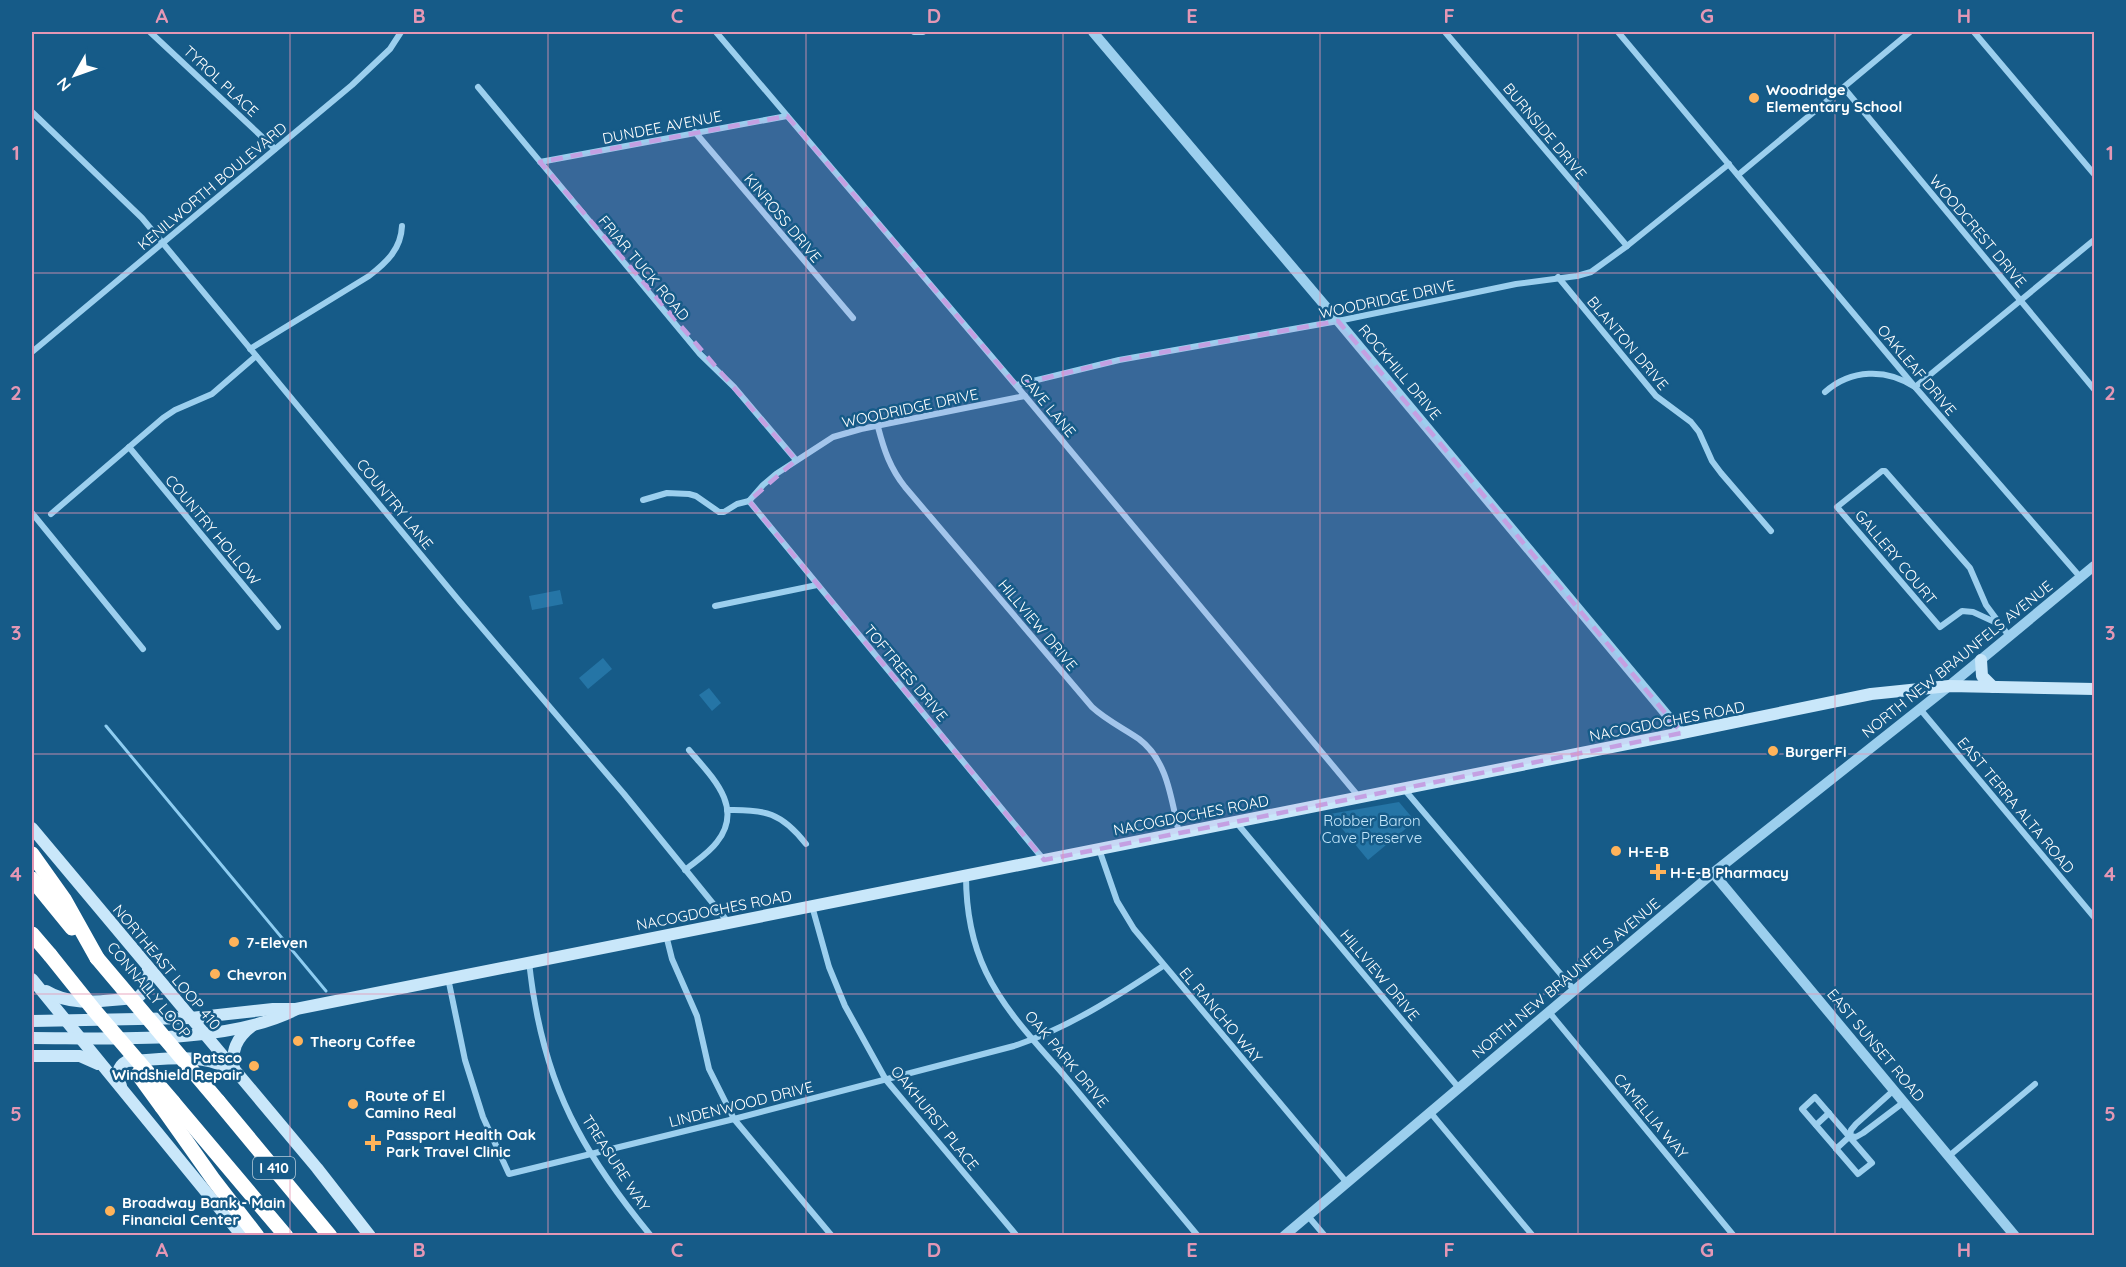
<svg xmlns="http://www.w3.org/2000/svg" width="2126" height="1267" viewBox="0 0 2126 1267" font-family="Quicksand,sans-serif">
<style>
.green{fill:#2575a6}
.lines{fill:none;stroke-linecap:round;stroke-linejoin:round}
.stream{stroke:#8ecdf1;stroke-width:3}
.minor{stroke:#9ccfee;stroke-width:6}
.tertiary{stroke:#9ccfee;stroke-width:10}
.secondary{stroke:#c9e7fa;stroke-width:12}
.motorway{stroke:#fff;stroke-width:15}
.motorway-bridge{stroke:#fff;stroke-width:15}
.marked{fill:#c4a0e2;fill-opacity:0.2;stroke:#c4a0e2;stroke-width:4.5;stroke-dasharray:12 8;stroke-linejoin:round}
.grid{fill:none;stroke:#e497b5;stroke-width:1.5;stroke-opacity:0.55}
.poi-dot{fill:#ffb35a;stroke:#165b88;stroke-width:2}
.labels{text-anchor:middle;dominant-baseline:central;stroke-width:5;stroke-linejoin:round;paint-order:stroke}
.shield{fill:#165b88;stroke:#b9cedb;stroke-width:1.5}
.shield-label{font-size:14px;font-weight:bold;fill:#fff}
.street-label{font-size:15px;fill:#fff;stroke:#165b88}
.poi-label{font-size:15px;font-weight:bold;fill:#fff;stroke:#165b88;text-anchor:start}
.park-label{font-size:15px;fill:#c2e5fa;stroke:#165b88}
.neatline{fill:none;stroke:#e497b5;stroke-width:2}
.grid-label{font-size:20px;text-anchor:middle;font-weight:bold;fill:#e497b5}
</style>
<rect width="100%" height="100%" fill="#165b88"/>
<!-- green -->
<g class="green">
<polygon points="560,590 563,604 532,610 529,596"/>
<polygon points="603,658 612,669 588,689 579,678"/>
<polygon points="709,688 721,703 712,711 699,695"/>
<polygon points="1399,802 1415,821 1368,860 1330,814"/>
</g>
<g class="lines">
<!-- stream -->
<polyline class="stream" points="106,726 326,991"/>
<!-- minor -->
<g class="minor">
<polyline points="150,32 275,149"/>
<polyline points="716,32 1025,396 1359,797"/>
<polyline points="914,32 923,32"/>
<polyline points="1445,32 1627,246"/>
<polyline points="1618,32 1915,387 2081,578"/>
<polyline points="1974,32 2094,174"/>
<polyline points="478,87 700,354 734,387 796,460"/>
<polyline points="1844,88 2094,389"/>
<polyline points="32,112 142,218 460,602 624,794 728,922"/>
<polyline points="695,132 853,318"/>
<polyline points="540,162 787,116"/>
<polyline points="1738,175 1910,32"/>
<polyline points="1558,277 1656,396 1691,422 1699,432 1712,461 1721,473 1771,531"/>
<path d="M250 349 369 276C387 262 401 249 402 226"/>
<polyline points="32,352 352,85 390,49 401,32"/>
<polyline points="1016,385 1119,360 1338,321 1516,284 1577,276 1591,272 1627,246 1729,164"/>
<path d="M1825 392C1851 369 1886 368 1915 387L2094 240"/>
<path d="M878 427C884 450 890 468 905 487L1092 707C1106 720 1123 728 1139 739 1168 761 1171 799 1179 833"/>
<polyline points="129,447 278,627"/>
<polyline points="643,500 667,493 689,494 696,496 719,512 724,512 737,504 749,501"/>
<polyline points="749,501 1044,860"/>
<polyline points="749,501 763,485 776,474 833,437 861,429 1025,396"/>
<polyline points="32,513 143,649"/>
<polyline points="51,514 163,418 175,410 212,394 256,356"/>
<polyline points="715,606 817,585"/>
<polyline points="1999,624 1973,612 1962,611 1940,627 1837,507 1882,471 1885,471 1970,568 1986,605 2009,636"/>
<polyline points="1920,709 2094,917"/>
<polyline points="1404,789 1575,991"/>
<path d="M727 810C765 809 782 813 806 844"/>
<polyline points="1236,822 1459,1088"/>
<polyline points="1099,849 1117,901 1134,929 1347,1183"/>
<path d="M685 870C696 861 709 853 717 842 745 807 711 776 689 750"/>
<path d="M966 875C966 910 971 941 986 972 1004 1010 1036 1043 1063 1074 1108 1128 1153 1182 1198 1236"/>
<polyline points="812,906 829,967 845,1006 886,1080 1017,1236"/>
<polyline points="666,935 672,959 697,1016 709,1069 734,1119 832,1236"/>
<path d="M529 962C535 1018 550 1079 577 1129 597 1167 624 1203 651 1236"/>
<path d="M448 978 465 1060 483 1117 509 1174 734 1119 1014 1046C1068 1028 1116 997 1163 966"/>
<polyline points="1549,1012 1734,1236"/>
<polygon points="1815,1097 1872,1163 1858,1174 1802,1109"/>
<polyline points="1430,1112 1533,1236"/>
<polyline points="1816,1125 1829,1113"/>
<polyline points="1850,1136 1856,1137 1863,1133 1904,1102"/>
<polyline points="1836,1149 1850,1136 1851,1130 1856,1124 1894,1090"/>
<polyline points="1949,1156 2035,1084"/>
<polyline points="1308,1216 1325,1236"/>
</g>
<!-- tertiary -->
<g class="tertiary">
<polyline points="1093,32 1338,321 1682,733"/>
<polyline points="1713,873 2015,1236"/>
<polyline points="1284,1236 1713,873 1949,686 2094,566"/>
</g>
<!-- secondary -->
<g class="secondary">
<polyline points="1981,660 1982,676 1993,687"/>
<polyline points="32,828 317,1168 370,1236"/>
<polyline points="32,979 242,1236"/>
<path d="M46 991C74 1008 105 1000 137 998 148 990 148 981 148 968"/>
<polyline points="32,1021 191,1018 273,1009 296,1009 1682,733 1871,694 1949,686 2094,689"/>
<path d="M32 1038C110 1038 225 1045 295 1010"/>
<polyline points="32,1056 80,1056 98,1064"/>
<path d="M234 1070C231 1051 236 1038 252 1026"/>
<path d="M121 1086C117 1075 116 1067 127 1061 161 1060 198 1052 228 1068"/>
</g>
<!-- motorway -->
<g class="motorway">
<polyline points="32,854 64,899 97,958"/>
<polyline points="32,879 72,928"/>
<polyline points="32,934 50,955"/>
<polyline points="218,1101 330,1236"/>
<polyline points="173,1102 286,1236"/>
<polyline points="162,1107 213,1179 257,1236"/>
</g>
<!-- motorway-bridge -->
<g class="motorway-bridge">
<polyline points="50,955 94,1010 173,1102"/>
<polyline points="97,958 218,1101"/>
<polyline points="138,1074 162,1107"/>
</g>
</g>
<!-- marked area -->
<path class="marked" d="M787 116 1016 385 1119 360 1338 321 1682 733 1044 860 749 501 796 460 540 162Z"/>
<!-- grid -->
<path class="grid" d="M290 32V1236M548 32V1236M806 32V1236M1063 32V1236M1320 32V1236M1578 32V1236M1835 32V1236M32 273H2094M32 513H2094M32 754H2094M32 994H2094"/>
<!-- markers -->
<g class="poi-dot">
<circle cx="1754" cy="98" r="6"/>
<circle cx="1773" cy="751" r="6"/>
<circle cx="1616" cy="851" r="6"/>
<path d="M1655 863h6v6h6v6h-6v6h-6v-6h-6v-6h6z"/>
<circle cx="234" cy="942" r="6"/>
<circle cx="215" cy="974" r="6"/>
<circle cx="298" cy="1041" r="6"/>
<circle cx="254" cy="1066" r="6"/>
<circle cx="353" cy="1104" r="6"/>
<path d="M370 1134h6v6h6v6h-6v6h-6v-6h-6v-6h6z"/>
<circle cx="110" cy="1211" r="6"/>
</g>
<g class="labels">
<!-- shield labels -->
<rect class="shield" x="253" y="1157" width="42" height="22" rx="4.5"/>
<g class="shield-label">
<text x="274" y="1168">I 410</text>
</g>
<!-- street labels -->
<g class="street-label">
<text transform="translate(221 81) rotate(43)">TYROL PLACE</text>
<text transform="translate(662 127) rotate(-11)">DUNDEE AVENUE</text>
<text transform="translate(1545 131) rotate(50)">BURNSIDE DRIVE</text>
<text transform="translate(212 186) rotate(-40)">KENILWORTH BOULEVARD</text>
<text transform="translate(783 218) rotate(50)">KINROSS DRIVE</text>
<text transform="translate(1978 231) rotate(50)">WOODCREST DRIVE</text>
<text transform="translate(644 268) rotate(50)">FRIAR TUCK ROAD</text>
<text transform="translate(1387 299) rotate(-12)">WOODRIDGE DRIVE</text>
<text transform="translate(1628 343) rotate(50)">BLANTON DRIVE</text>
<text transform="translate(1917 370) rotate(50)">OAKLEAF DRIVE</text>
<text transform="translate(1400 372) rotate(50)">ROCKHILL DRIVE</text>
<text transform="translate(1048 405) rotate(50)">CAVE LANE</text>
<text transform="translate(910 408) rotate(-12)">WOODRIDGE DRIVE</text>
<text transform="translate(395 504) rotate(51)">COUNTRY LANE</text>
<text transform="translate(213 530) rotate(50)">COUNTRY HOLLOW</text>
<text transform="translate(1896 557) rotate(50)">GALLERY COURT</text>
<text transform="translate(1038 625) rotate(50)">HILLVIEW DRIVE</text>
<text transform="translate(1957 659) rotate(-39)">NORTH NEW BRAUNFELS AVENUE</text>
<text transform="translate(906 673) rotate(50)">TOFTREES DRIVE</text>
<text transform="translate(1667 721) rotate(-11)">NACOGDOCHES ROAD</text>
<text transform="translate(2016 805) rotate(50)">EAST TERRA ALTA ROAD</text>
<text transform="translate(1191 815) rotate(-11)">NACOGDOCHES ROAD</text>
<text transform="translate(714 910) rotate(-11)">NACOGDOCHES ROAD</text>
<text transform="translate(167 967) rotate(50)">NORTHEAST LOOP 410</text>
<text transform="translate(1380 975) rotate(50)">HILLVIEW DRIVE</text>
<text transform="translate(1566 978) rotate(-40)">NORTH NEW BRAUNFELS AVENUE</text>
<text transform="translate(149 990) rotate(50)">CONNALLY LOOP</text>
<text transform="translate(1221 1015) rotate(50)">EL RANCHO WAY</text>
<text transform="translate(1876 1045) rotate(50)">EAST SUNSET ROAD</text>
<text transform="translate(1067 1059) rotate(50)">OAK PARK DRIVE</text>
<text transform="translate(741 1104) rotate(-14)">LINDENWOOD DRIVE</text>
<text transform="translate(1651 1116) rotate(50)">CAMELLIA WAY</text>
<text transform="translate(935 1118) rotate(51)">OAKHURST PLACE</text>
<text transform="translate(616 1163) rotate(57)">TREASURE WAY</text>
</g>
<!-- poi labels -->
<g class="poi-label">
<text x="1766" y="89">Woodridge<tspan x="1766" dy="17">Elementary School</tspan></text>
<text x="1785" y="751">BurgerFi</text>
<text x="1628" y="851">H-E-B</text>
<text x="1670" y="872">H-E-B Pharmacy</text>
<text x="246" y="942">7-Eleven</text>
<text x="227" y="974">Chevron</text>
<text x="310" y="1041">Theory Coffee</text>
<text x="242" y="1057" text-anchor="end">Patsco<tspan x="242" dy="17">Windshield Repair</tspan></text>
<text x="365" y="1095">Route of El<tspan x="365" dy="17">Camino Real</tspan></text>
<text x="386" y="1134">Passport Health Oak<tspan x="386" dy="17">Park Travel Clinic</tspan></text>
<text x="122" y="1202">Broadway Bank - Main<tspan x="122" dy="17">Financial Center</tspan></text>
</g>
<!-- park labels -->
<g class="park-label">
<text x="1372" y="820">Robber Baron<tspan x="1372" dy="17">Cave Preserve</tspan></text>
</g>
</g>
<!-- border -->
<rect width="2126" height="1267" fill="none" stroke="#165b88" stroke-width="66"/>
<!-- north arrow -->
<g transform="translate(75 75) rotate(230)" stroke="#165b88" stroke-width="4.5" paint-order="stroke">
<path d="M0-4.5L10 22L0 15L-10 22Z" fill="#ffffff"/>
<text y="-9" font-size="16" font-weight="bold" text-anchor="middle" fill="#ffffff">N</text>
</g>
<rect x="33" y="33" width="2060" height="1201" class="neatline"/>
<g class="grid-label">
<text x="162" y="23">A</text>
<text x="419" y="23">B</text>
<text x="677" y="23">C</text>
<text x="934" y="23">D</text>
<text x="1192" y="23">E</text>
<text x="1449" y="23">F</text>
<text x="1707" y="23">G</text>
<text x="1964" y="23">H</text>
<text x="16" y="160">1</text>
<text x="2110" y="160">1</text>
<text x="16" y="400">2</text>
<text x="2110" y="400">2</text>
<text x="16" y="640">3</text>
<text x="2110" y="640">3</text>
<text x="16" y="881">4</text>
<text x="2110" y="881">4</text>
<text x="16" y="1121">5</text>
<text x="2110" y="1121">5</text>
<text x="162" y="1257">A</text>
<text x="419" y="1257">B</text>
<text x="677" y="1257">C</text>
<text x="934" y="1257">D</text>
<text x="1192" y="1257">E</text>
<text x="1449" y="1257">F</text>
<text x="1707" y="1257">G</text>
<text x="1964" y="1257">H</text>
</g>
</svg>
